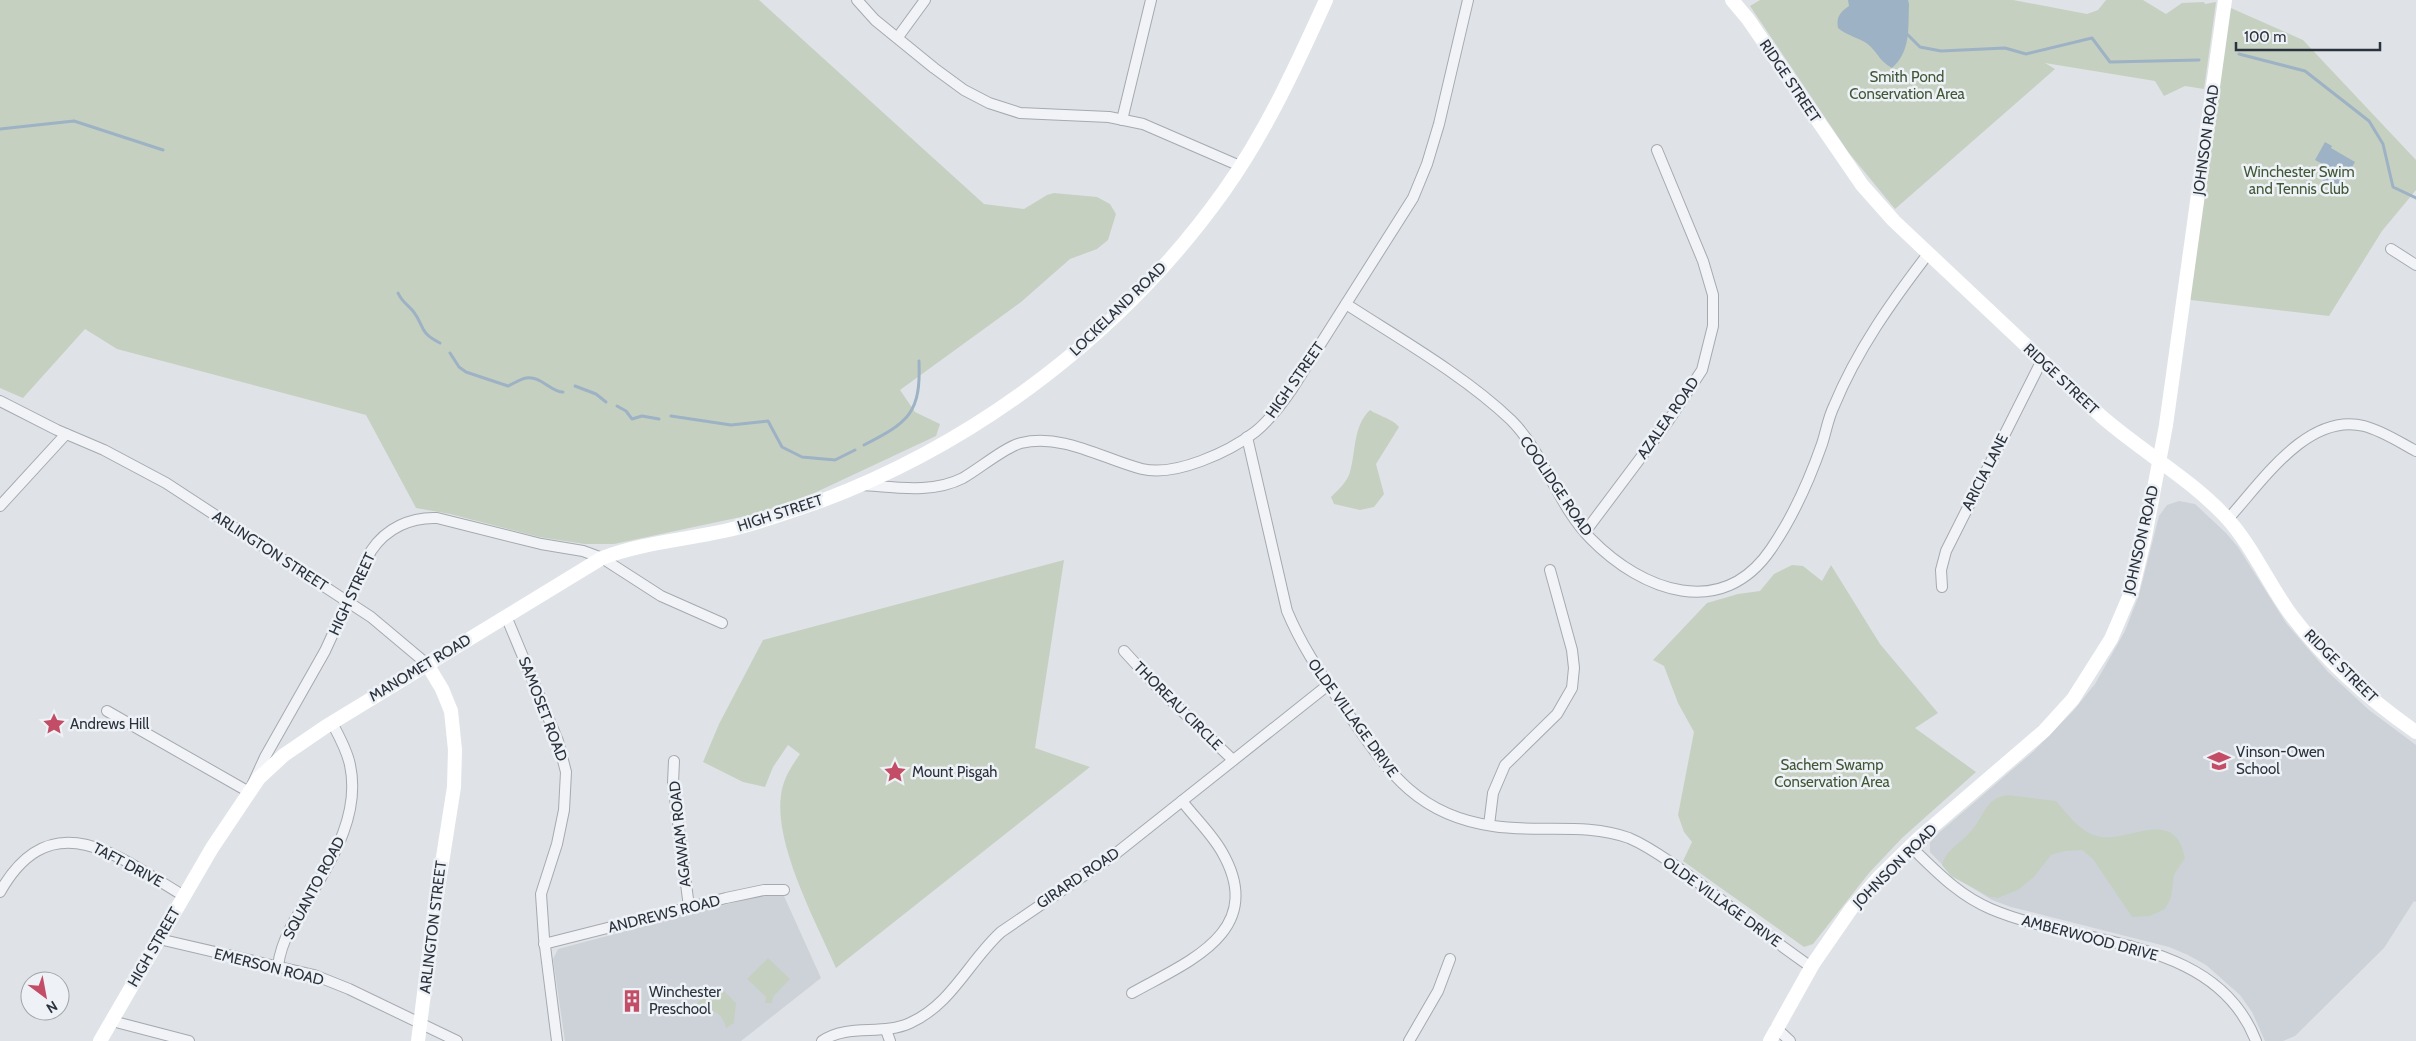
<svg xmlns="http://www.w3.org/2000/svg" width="2416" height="1041" viewBox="0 0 2416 1041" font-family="Cabin,sans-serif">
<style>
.built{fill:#cdd2d9}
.green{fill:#c6d0c1}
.water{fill:#9db2c4}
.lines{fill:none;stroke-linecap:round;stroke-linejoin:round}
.stream{stroke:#9db2c4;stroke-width:3}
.street-casing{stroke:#a5aab1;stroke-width:12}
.street{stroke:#f1f3f6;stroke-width:10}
.secondary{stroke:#fff;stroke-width:14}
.labels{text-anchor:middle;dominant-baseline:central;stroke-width:5;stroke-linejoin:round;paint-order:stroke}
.park-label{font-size:15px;fill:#405738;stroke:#eef1f5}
.street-label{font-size:15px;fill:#29323d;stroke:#eef1f5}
.poi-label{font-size:15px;fill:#29323d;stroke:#eef1f5;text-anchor:start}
</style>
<rect width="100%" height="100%" fill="#dfe3e7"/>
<!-- built -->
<g class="built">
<polygon points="2179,501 2195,504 2226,533 2238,547 2286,623 2328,672 2369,710 2416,745 2416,902 2414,901 2384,948 2295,1036 2283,1041 2265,1041 2252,1012 2240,995 2206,965 2188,955 2169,947 2011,907 1992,900 1952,875 1930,852 1930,842 1934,837 2034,751 2074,710 2095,684 2125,631 2139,595 2159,516 2167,505"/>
<polygon points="777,891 784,896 821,978 741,1041 565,1041 553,959 558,949"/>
</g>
<!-- green -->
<g class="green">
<polygon points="0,0 759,0 984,204 1024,209 1047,195 1054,193 1097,197 1110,204 1116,214 1108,240 1097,249 1070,259 1021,302 900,390 915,412 940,424 936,436 810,495 755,514 614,544 584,544 539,537 450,514 416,508 366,415 117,349 85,329 23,398 0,388"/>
<polygon points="1760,0 2013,0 2087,14 2098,10 2106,0 2143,0 2166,14 2182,3 2204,2 2205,4 2216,2 2204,89 2185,86 2164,96 2155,81 2045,63 2055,69 1895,209 1849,153 1750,6"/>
<polygon points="2224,5 2303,40 2416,160 2416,190 2382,231 2329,316 2182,299"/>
<path d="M1370 410C1379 416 1393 419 1399 427L1376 464 1384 494 1374 507 1360 510 1334 504 1331 497C1338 490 1347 482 1350 472 1356 451 1353 426 1370 410Z"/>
<path d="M1064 560 1035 748 1090 767 836 968C816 922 774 845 781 795 783 779 791 767 800 754L788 745 773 767 765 787 743 782 703 762 719 724 763 640Z"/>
<polygon points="1792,565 1803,566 1822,581 1831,565 1880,644 1938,713 1915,728 1976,772 1902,838 1869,873 1813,944 1804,947 1683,861 1692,842 1684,832 1678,815 1694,732 1678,703 1664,666 1653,660 1707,603 1738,594 1760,591 1774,574"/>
<path d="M2008 795 2056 801C2067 813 2080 832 2097 836 2125 845 2175 804 2185 858L2174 875 2171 898 2165 909 2150 916 2132 917 2093 859 2082 850 2065 851 2051 855 2034 877 2018 890 1998 898 1990 897 1951 876 1942 865C1946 849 1960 844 1970 832 1978 824 1982 812 1990 803 1995 798 2001 796 2008 795Z"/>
<polygon points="768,958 790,979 773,997 772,1003 765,1003 766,997 747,979"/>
<path d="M721 988 736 1003 734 1023 726 1028C723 1014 714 1009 700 1009L697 1004C703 994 709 989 721 988Z"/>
</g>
<!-- water -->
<g class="water">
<path d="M1848 0H1908L1909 4C1908 29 1911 51 1892 68 1879 60 1879 55 1870 46 1863 39 1847 36 1838 28 1836 17 1840 12 1849 6Z"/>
<polygon points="2325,142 2332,146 2331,148 2355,162 2338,190 2323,181 2330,168 2315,160"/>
</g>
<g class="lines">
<!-- stream -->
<g class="stream">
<polyline points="1906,33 1920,47 1941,51 2005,48 2026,54 2092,38 2110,62 2199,60"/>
<polyline points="2239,54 2305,71 2369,121 2383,144 2393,187 2416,198"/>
<polyline points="0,129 74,121 163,150"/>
<path d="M398 293C402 302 407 304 413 311 425 326 418 332 440 343"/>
<path d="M450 353 459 367 466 372 508 386C513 384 520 379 526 378 540 375 551 392 563 392"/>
<polyline points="575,386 596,394 606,402"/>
<polyline points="617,406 626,411 632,419 642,416 659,419"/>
<polyline points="671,416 731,425 768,421 782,447 802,457 835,460 855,450"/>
<path d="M864 445C909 422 921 413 919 361"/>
</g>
<defs>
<g id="street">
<polyline points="857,0 875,20 934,68 964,90 989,103 1020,113 1109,117 1143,124 1240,166"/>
<polyline points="898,37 925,0"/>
<polyline points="1122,120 1151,0"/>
<polyline points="2391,249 2416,265"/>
<path d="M1346 304C1400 339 1465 376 1511 420 1545 454 1557 505 1591 539 1642 591 1722 621 1771 549 1793 517 1809 481 1822 444 1826 432 1828 418 1834 406 1857 350 1892 301 1928 254"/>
<polyline points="0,401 57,430 104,450 166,483 371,617 427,664"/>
<path d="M1247 437 1287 611C1303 649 1322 675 1345 709 1386 768 1414 815 1493 826 1537 833 1586 822 1629 838 1657 850 1695 880 1720 899 1750 923 1780 945 1811 967"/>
<path d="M862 485C895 487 932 494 963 478 979 469 1005 447 1021 443 1063 433 1103 459 1142 469 1175 477 1229 452 1255 432 1270 420 1281 405 1292 389L1413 198 1427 164 1439 124 1468 0"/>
<polyline points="0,506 66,434"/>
<path d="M2228 519C2261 483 2307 412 2364 426 2383 431 2399 442 2416 451"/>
<polyline points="1585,532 1669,420 1702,370 1713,326 1713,295 1703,261 1657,150"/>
<polyline points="1942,587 1941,570 1946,551 2042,360"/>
<polyline points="506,616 558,741 566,772 564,810 557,844 541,894 544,938 557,1041"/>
<polyline points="1124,651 1158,688 1233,760"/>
<path d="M107 711 249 792 265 757 325 651 371 551C386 528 411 517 437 518L541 544 583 551 602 558 661 596 722 623"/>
<polyline points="674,761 673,783 689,907"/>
<polyline points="1489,825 1493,793 1505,765 1557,714 1572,688 1574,668 1572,650 1550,570"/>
<path d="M1911 847C1936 871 1958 895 1991 909 2080 947 2215 935 2256 1041"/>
<path d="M0 892C52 800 120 858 184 896"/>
<polyline points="159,939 314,975 349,989 457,1041"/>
<polyline points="544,944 726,898 764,890 784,890"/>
<path d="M278 966C281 940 297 915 311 894 335 856 360 811 350 765 347 750 339 736 332 723"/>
<path d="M1132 993C1187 962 1268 932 1222 852 1212 834 1195 818 1182 801"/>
<polyline points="112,1021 189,1041"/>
<polyline points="1776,1028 1790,1041"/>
<polyline points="886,1030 890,1041"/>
<path d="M822 1041C848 1023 882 1036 910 1023 952 1004 969 961 1001 932L1114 855 1328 685"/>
<polyline points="1409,1041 1438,991 1450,959"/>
</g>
</defs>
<!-- street casing -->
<use href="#street" class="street-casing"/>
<!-- street -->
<use href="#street" class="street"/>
<!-- secondary -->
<g class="secondary">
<path d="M1732 0 1748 19 1862 185 1894 221 2101 416C2141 451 2188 477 2225 516 2253 546 2268 584 2292 616 2326 661 2370 700 2416 732"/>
<path d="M100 1041 212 848 259 778 284 755 325 727 602 558C641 543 683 540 724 531 757 524 789 512 821 501 981 441 1125 330 1224 191 1266 132 1296 66 1326 0"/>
<polyline points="418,1041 434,914 454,787 455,750 451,711 442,689 427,664"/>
<polyline points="1770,1041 1813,964 1851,909 1878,878 1918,839 2044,731 2073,699 2111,639 2132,590 2145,537 2166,425 2225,0"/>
</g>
</g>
<!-- icons -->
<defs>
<symbol id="sight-bare" viewBox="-9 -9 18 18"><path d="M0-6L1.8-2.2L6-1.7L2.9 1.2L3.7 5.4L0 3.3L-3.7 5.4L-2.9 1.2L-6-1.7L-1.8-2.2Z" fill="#c34d66" stroke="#eef1f5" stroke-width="2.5" paint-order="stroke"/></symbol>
<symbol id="school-bare" viewBox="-9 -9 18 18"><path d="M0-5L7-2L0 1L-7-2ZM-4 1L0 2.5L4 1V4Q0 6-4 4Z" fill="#c34d66" stroke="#eef1f5" stroke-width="2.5" paint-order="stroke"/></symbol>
<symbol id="building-bare" viewBox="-9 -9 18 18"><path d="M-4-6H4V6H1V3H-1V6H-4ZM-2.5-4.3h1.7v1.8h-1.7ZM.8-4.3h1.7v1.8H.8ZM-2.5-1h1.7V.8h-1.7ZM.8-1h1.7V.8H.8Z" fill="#c34d66" stroke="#eef1f5" stroke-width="2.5" paint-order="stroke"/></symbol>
</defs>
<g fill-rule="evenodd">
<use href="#sight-bare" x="38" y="708" width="32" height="32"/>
<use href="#school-bare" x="2203" y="745" width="32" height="32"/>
<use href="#sight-bare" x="879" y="756" width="32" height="32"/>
<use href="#building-bare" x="616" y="985" width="32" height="32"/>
</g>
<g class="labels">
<!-- park labels -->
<g class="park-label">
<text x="1907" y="77">Smith Pond<tspan x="1907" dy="17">Conservation Area</tspan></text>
<text x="2299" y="172">Winchester Swim<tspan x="2299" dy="17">and Tennis Club</tspan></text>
<text x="1832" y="765">Sachem Swamp<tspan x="1832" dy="17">Conservation Area</tspan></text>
</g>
<!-- street labels -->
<g class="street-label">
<text transform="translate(1790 81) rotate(56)">RIDGE STREET</text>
<text transform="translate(2206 140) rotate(-82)">JOHNSON ROAD</text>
<text transform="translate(1118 309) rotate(-44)">LOCKELAND ROAD</text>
<text transform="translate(2061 379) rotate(43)">RIDGE STREET</text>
<text transform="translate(1295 380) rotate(-55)">HIGH STREET</text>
<text transform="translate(1668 418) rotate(-55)">AZALEA ROAD</text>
<text transform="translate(1985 472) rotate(-63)">ARICIA LANE</text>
<text transform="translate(1556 486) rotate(56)">COOLIDGE ROAD</text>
<text transform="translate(780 513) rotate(-18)">HIGH STREET</text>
<text transform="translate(2141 540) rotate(-77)">JOHNSON ROAD</text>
<text transform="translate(270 551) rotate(33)">ARLINGTON STREET</text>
<text transform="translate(352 594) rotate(-65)">HIGH STREET</text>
<text transform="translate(2341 666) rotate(45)">RIDGE STREET</text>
<text transform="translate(420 668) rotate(-31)">MANOMET ROAD</text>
<text transform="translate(1178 706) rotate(45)">THOREAU CIRCLE</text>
<text transform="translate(543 709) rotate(69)">SAMOSET ROAD</text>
<text transform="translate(1353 718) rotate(54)">OLDE VILLAGE DRIVE</text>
<text transform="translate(680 834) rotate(-96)">AGAWAM ROAD</text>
<text transform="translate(128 865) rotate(28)">TAFT DRIVE</text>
<text transform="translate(1895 866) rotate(-45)">JOHNSON ROAD</text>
<text transform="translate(1078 878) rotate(-34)">GIRARD ROAD</text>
<text transform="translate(314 888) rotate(-62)">SQUANTO ROAD</text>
<text transform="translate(1722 902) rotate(36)">OLDE VILLAGE DRIVE</text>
<text transform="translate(664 914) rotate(-14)">ANDREWS ROAD</text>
<text transform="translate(433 927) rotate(-83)">ARLINGTON STREET</text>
<text transform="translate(2090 938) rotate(15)">AMBERWOOD DRIVE</text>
<text transform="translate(154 947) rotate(-60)">HIGH STREET</text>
<text transform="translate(269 967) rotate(14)">EMERSON ROAD</text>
</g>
<!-- poi labels -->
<g class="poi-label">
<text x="70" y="724">Andrews Hill</text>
<text x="2236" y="752">Vinson-Owen<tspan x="2236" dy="17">School</tspan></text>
<text x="912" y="772">Mount Pisgah</text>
<text x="649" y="992">Winchester<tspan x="649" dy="17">Preschool</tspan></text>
</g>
</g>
<!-- north arrow -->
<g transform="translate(45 996) rotate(148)"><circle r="24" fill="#eef1f5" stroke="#9fa5ab"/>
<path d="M0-4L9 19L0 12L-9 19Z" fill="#c34d66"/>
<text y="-8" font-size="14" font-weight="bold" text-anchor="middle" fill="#29323d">N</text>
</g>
<!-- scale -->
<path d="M2236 42v8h144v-8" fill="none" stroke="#29323d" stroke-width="2.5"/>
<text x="2244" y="42" font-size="15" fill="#29323d" stroke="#eef1f5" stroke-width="4" paint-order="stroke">100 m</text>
</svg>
